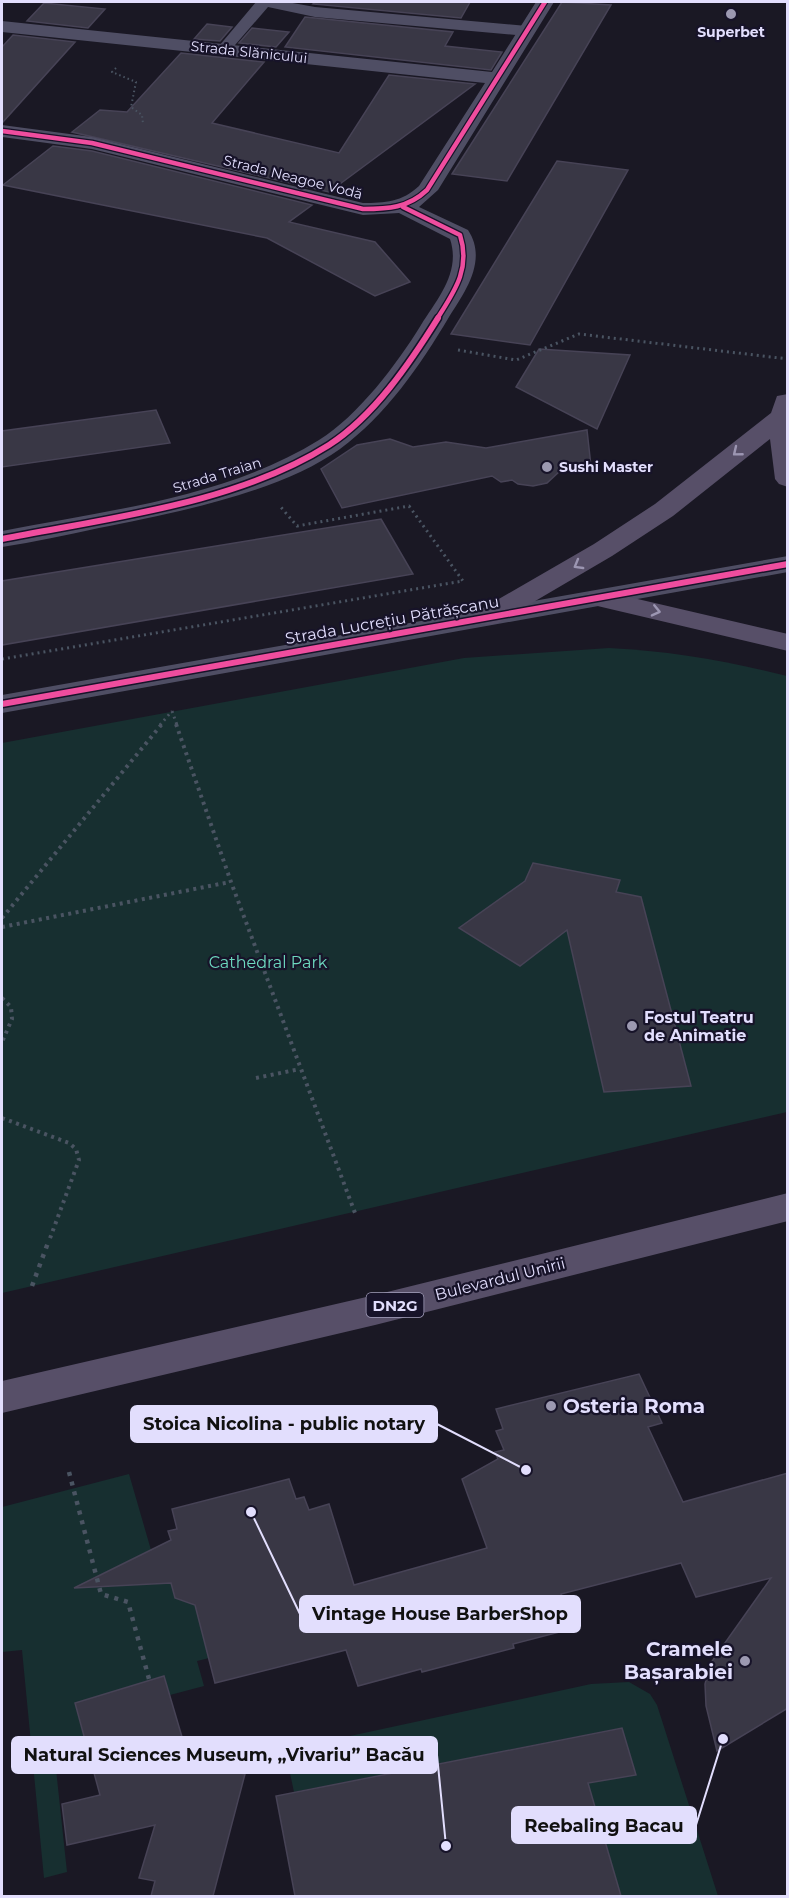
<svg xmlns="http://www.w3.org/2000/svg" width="789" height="1898" viewBox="0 0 789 1898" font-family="Montserrat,sans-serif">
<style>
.green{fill:#172f30}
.building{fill:#393745;stroke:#474356;stroke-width:1.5}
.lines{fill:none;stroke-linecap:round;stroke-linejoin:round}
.path-far3{stroke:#4a5462;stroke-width:2;stroke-dasharray:1.5 3;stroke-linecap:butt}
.path-far2{stroke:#4a5462;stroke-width:3;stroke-dasharray:2 4;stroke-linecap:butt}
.path-far1{stroke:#4a5462;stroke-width:4;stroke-dasharray:3 4.5;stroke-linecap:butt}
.path{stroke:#4a5462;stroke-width:4.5;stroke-dasharray:4 6;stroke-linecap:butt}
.service{fill:#4f4e64;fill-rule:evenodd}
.minor{fill:#4f4e64;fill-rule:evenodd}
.primary{fill:#574f68;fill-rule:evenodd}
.cycleway-far1-casing{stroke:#171329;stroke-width:7}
.cycleway-casing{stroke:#171329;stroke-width:9}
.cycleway-far1{stroke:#ef4d9e;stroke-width:4.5}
.cycleway{stroke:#ef4d9e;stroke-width:6}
.oneway{stroke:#9c96b2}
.poi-dot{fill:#9c99b1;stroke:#171329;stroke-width:2}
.labels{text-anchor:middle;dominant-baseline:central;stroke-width:4.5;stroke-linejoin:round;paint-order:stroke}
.far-poi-label{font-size:14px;font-weight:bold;fill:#e2defd;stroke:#171329}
.far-street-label{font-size:14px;fill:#e2defd;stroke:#171329}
.shield{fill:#171329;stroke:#a5a1bd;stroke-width:1.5}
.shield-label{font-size:15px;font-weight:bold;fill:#e2defd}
.street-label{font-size:16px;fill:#e2defd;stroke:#171329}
.park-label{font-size:16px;fill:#6dd9bf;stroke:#171329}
.poi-label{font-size:16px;font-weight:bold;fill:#e2defd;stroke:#171329;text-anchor:start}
.near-poi-label{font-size:20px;font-weight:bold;fill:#e2defd;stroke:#171329;text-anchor:start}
.leader{fill:none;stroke:#e2defd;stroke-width:2}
.callout-dot{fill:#e2defd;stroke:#171329;stroke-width:2}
.callout{fill:#e2defd;stroke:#e2defd;stroke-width:2}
.callout-label{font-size:18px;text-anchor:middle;font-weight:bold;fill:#111}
</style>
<rect width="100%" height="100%" fill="#1a1824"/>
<!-- green -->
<g class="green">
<path d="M609 648C670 651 728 661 787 676V1112L2 1293V743L464 658Z"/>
<polygon points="129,1474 151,1550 131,1560 137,1584 171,1580 175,1598 195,1605 209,1658 197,1661 204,1686 170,1695 164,1676 75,1703 90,1760 56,1769 67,1872 44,1878 22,1650 2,1652 2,1507"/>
<polygon points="629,1682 650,1694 657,1705 718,1896 621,1896 588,1783 636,1775 621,1728 294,1792 285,1750 591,1684"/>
</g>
<!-- building -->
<g class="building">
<polygon points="315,2 470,2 461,18 313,4"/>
<polygon points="562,2 611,5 507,181 452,174"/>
<polygon points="44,3 105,9 88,28 27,21"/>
<polygon points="305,17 453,32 445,46 502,52 491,70 285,47"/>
<polygon points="207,24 232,27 220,41 194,39"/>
<polygon points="252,28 289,32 276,47 239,43"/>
<polygon points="13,35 75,42 2,123 2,47"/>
<polygon points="181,53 264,62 212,123 339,153 389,75 475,84 329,192 72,132 100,110 127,112"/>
<polygon points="53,146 92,151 312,205 289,222 375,242 410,282 375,296 267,238 3,185"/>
<polygon points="557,161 628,170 530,345 451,334"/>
<polygon points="539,349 630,355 597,429 516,387"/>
<polygon points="156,410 170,443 2,467 2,431"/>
<polygon points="587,430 591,466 560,471 547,483 533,486 518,484 512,480 501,482 492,476 342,508 321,469 357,445 390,439 413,447 446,442 486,448"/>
<polygon points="381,519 413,574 2,645 2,581"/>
<polygon points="533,863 620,880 616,892 641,897 691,1086 604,1092 567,930 520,966 459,928 525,881"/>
<polygon points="639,1374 662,1423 648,1427 683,1502 788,1473 788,1708 717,1751 706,1706 705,1684 710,1664 771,1578 696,1597 681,1563 561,1594 575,1628 513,1644 514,1648 422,1672 421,1669 358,1686 346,1650 215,1683 195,1605 175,1598 171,1583 74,1588 171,1540 168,1531 177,1529 172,1509 289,1479 296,1499 304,1497 309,1510 329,1504 354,1585 487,1548 462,1479 498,1459 495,1452 504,1450 496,1431 503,1429 496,1409"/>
<polygon points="164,1676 190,1764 245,1774 213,1896 151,1896 155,1881 139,1878 155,1825 67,1845 62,1804 100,1795 75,1703"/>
<polygon points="622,1728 636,1775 588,1783 621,1896 295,1896 276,1796"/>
</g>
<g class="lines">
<!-- path-far3 -->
<polyline class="path-far3" points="116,68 112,72 136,82 131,107 142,115 143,124"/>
<!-- path-far2 -->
<g class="path-far2">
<polyline points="458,350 516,360 579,334 788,359"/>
<polyline points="2,659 463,581 409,506 297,526 279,505"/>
<polyline points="172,711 177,725"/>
<polyline points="160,725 172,711"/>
</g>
<!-- path-far1 -->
<g class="path-far1">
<polyline points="176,724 231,882 355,1213"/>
<polyline points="2,918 162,724"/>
<polyline points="2,927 230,882"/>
<polyline points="2,998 11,1007 12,1019 2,1042"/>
<polyline points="256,1078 300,1069"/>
<polyline points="2,1118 69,1143 76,1149 79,1160 49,1241"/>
</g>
<!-- path -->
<g class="path">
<polyline points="32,1286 49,1240"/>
<polyline points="69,1472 101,1594 128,1602 149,1679"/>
</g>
<!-- service -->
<polygon class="service" points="256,2 287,2 315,7 527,26 535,31 527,36 315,17 268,7 229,52 219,52 216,49 219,46"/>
<!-- minor -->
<g class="minor">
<path d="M536 2H554L438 190 419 207 468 230C488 260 465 292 449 317 420 366 386 415 340 449 281 492 171 514 99 528 67 535 34 542 2 547V531C108 510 225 498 319 440 358 416 397 364 421 325 438 298 461 272 450 239L399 213 363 215 92 149 2 137V125L92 137 363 203C385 203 402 202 419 186L485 83 2 32V21L492 72Z"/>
<polygon points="788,556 788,572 2,713 2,695"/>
</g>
<!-- primary -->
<g class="primary">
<polygon points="788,394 788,487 779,484 775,479 770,439 673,516 612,556 498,623 488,625 478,623 474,617 478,611 594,544 655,504 771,413 777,396"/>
<polygon points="599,590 788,634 788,651 589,604 585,598 589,592"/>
<polygon points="788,1193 788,1221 375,1325 2,1413 2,1381 375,1295"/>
</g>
<defs>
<g id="cycleway-far1">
<path d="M2 131 92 143 363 209C388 209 408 208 427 190L545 2"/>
<path d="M403 207 460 235C471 269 454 292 437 319"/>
</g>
<g id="cycleway">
<path d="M2 539C108 518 236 504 329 445 374 416 410 363 438 318"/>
<polyline points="2,704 788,564"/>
</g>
</defs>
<!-- cycleway-far1 casing -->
<use href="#cycleway-far1" class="cycleway-far1-casing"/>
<!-- cycleway casing -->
<use href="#cycleway" class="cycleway-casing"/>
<!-- cycleway-far1 -->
<use href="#cycleway-far1" class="cycleway-far1"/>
<!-- cycleway -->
<use href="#cycleway" class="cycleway"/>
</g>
<!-- one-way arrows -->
<defs><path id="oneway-chevron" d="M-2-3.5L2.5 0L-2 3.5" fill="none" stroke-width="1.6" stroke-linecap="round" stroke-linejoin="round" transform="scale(1.5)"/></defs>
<g class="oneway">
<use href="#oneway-chevron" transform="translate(737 452) rotate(141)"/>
<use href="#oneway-chevron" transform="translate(578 565) rotate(150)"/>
<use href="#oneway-chevron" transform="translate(656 611) rotate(13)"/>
</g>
<!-- markers -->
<g class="poi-dot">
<circle cx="731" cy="14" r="6"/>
<circle cx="547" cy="467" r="6"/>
<circle cx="632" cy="1026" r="6"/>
<circle cx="551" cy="1406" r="6"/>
<circle cx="745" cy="1661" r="6"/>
</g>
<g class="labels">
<!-- far-poi labels -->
<g class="far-poi-label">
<text x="731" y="32">Superbet</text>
<text x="559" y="467" text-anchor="start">Sushi Master</text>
</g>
<!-- far-street labels -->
<g class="far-street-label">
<text transform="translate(249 52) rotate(6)">Strada Slănicului</text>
<text transform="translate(293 177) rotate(14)">Strada Neagoe Vodă</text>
<text transform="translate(217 475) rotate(-17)">Strada Traian</text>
</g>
<!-- shield labels -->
<rect class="shield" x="366.5" y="1293" width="57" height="24" rx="4.5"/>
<g class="shield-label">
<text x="395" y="1305">DN2G</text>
</g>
<!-- street labels -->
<g class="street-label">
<text transform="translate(392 620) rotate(-10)">Strada Lucrețiu Pătrășcanu</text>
<text transform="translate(500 1279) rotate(-14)">Bulevardul Unirii</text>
</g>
<!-- park labels -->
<g class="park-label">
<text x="268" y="962">Cathedral Park</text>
</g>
<!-- poi labels -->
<g class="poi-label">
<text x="644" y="1017">Fostul Teatru<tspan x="644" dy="18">de Animatie</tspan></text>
</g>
<!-- near-poi labels -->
<g class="near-poi-label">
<text x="563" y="1406">Osteria Roma</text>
<text x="733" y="1649" text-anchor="end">Cramele<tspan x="733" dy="23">Bașarabiei</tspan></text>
</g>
</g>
<!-- callouts -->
<path class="leader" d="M526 1470L437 1424M251 1512L300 1614M446 1846L437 1755M723 1739L696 1825"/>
<g class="callout-dot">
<circle cx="526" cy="1470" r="6"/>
<circle cx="251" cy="1512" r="6"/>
<circle cx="446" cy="1846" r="6"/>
<circle cx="723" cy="1739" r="6"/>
</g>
<g class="callout">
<rect x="131" y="1406" width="306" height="36" rx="6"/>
<rect x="300" y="1596" width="280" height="36" rx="6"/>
<rect x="12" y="1737" width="425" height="36" rx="6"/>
<rect x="512" y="1807" width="184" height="36" rx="6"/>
</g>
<g class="callout-label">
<text x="284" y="1430">Stoica Nicolina - public notary</text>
<text x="440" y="1620">Vintage House BarberShop</text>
<text x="224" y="1761">Natural Sciences Museum, „Vivariu” Bacău</text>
<text x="604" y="1832">Reebaling Bacau</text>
</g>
<!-- border -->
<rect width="789" height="1898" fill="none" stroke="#e2defd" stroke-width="6"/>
</svg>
